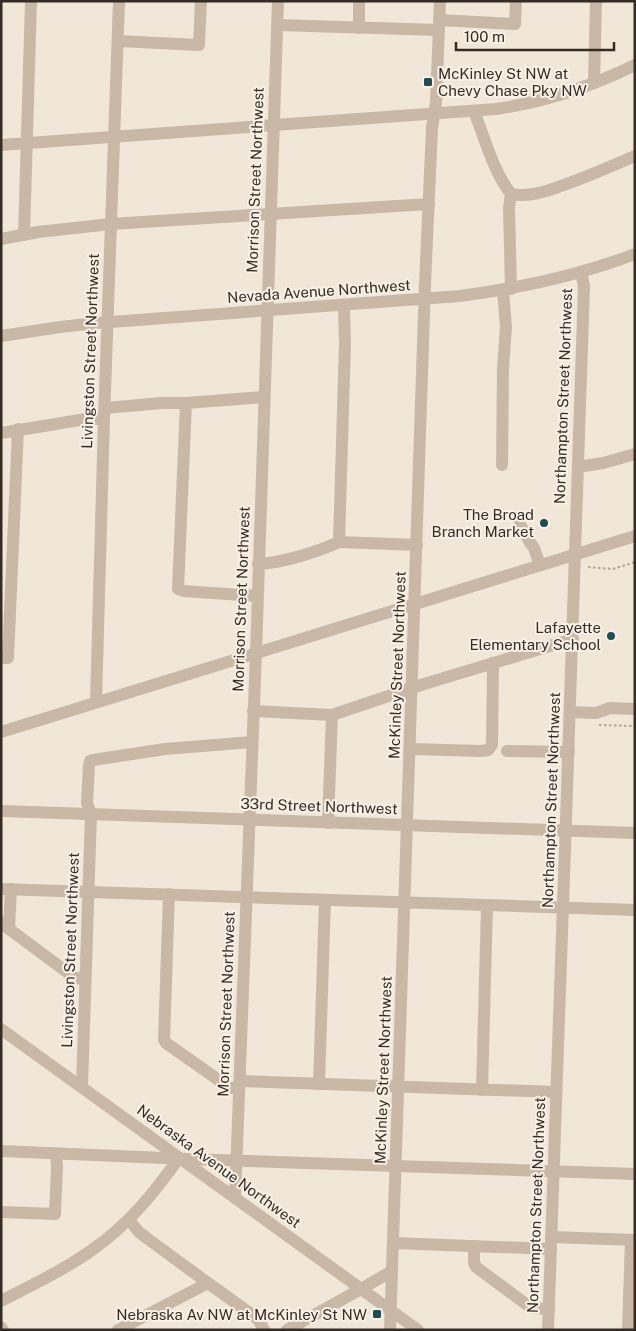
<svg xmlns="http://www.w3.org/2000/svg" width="636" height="1331" viewBox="0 0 636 1331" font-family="'Public Sans',sans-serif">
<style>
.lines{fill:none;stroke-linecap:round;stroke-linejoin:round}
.path{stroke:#b5a28f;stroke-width:2;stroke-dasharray:2.5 2.5;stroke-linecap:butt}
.minor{stroke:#c9b8a5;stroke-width:12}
.poi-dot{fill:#1c4e56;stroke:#f9f1e5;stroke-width:2}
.labels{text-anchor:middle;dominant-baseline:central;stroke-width:4;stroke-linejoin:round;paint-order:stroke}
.poi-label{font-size:15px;fill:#352c26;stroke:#f9f1e5;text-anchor:end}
.street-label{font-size:15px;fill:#352c26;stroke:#f9f1e5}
</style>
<rect width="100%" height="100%" fill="#f1e7d9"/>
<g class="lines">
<!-- path -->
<g class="path">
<polyline points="588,567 613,569 635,562"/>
<polyline points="599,725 635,726"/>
</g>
<!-- minor -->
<g class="minor">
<polyline points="439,20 515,24 516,1"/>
<polyline points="277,25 439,30"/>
<polyline points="359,28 359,1"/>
<polyline points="118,41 199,45 201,1"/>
<polyline points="594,83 596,1"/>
<path d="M474 111C485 139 493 171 511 194 533 198 552 189 572 182 594 174 614 165 635 156"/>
<path d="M1 145 496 109C545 102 590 87 635 65"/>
<polyline points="24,235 31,1"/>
<polyline points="1,239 38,232 111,224 429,204"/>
<polyline points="511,289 509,208 511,194"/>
<path d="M1 336 60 327 97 323 460 296C520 288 578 276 635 254"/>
<polyline points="105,408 162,403 186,403"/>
<polyline points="1,433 86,419 104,419"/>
<polyline points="502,465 503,369 506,327 503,290"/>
<polyline points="578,467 603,463 635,454"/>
<polyline points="520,524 529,541 534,548 540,565"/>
<polyline points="339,542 417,545"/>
<path d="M258 564C282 563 317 552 339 542L345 343 344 306"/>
<polyline points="257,596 183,591 178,589 186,403 264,397"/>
<polyline points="1,658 8,658 18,429"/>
<polyline points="96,702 104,419 119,1"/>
<polyline points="253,711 332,715 424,684 573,639"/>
<polyline points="570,712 596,713 610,708 635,709"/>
<polyline points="1,732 635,536"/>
<polyline points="410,749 481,751 488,750 492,745 493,663"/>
<polyline points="507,751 569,752"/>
<polyline points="1,811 635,833"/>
<polyline points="328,823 332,715"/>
<polyline points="1,889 635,910"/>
<polyline points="169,894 164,1040 166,1043 230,1088 239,1088"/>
<polyline points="1,923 75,978 85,979"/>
<polyline points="9,929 11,889"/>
<polyline points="1,1029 418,1330"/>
<polyline points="240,1081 556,1092"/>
<polyline points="319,1084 325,900"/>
<polyline points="82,1087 91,814 87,803 89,765 90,761 93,760 165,749 252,742"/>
<polyline points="482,1090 487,906"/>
<polyline points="1,1151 187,1159 635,1174"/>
<polyline points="235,1198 256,653 278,1"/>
<polyline points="1,1212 55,1214 57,1167 56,1154"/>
<polyline points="129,1220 139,1232 148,1239 208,1283"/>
<polyline points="551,1237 635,1240"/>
<polyline points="393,1243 551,1249"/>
<polyline points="474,1246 474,1263 476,1267 530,1307 534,1308 549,1309"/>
<path d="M1 1301C32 1285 64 1270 92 1250 128 1225 154 1193 179 1158"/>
<polyline points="1,1327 3,1330"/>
<polyline points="118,1330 208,1283 254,1316 259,1321 264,1330"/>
<polyline points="287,1330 361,1289 392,1271"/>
<polyline points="390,1330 425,284 432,128 436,102 440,1"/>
<polyline points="548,1330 566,820 584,286 581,272"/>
<polyline points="628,1330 631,1240"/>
</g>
</g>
<!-- markers -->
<g class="poi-dot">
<rect x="423" y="77" width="10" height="10" rx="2.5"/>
<circle cx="544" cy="523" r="5"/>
<circle cx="611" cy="636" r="5"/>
<rect x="372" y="1309" width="10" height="10" rx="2.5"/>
</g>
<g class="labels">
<!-- poi labels -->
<g class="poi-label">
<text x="438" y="73" text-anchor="start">McKinley St NW at<tspan x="438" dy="17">Chevy Chase Pky NW</tspan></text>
<text x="534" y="514">The Broad<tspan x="534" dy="17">Branch Market</tspan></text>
<text x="601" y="627">Lafayette<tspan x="601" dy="17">Elementary School</tspan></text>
<text x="367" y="1314">Nebraska Av NW at McKinley St NW</text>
</g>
<!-- street labels -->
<g class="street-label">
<text transform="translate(255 180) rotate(-88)">Morrison Street Northwest</text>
<text transform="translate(319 291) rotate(-4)">Nevada Avenue Northwest</text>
<text transform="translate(90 351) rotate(-88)">Livingston Street Northwest</text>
<text transform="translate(563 396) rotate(-88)">Northampton Street Northwest</text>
<text transform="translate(241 599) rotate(-88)">Morrison Street Northwest</text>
<text transform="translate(397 665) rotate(-88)">McKinley Street Northwest</text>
<text transform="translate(551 800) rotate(-88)">Northampton Street Northwest</text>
<text transform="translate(319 806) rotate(2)">33rd Street Northwest</text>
<text transform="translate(70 950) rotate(-88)">Livingston Street Northwest</text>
<text transform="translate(226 1004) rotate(-88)">Morrison Street Northwest</text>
<text transform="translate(383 1070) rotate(-88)">McKinley Street Northwest</text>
<text transform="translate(219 1166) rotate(36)">Nebraska Avenue Northwest</text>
<text transform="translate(536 1205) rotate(-88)">Northampton Street Northwest</text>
</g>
</g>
<!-- border -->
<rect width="636" height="1331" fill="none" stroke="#352c26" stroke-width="5"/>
<!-- scale -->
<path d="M456 42v8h158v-8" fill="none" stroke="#352c26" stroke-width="2.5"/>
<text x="464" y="42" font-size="15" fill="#352c26" stroke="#f9f1e5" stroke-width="4" paint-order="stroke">100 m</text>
</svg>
